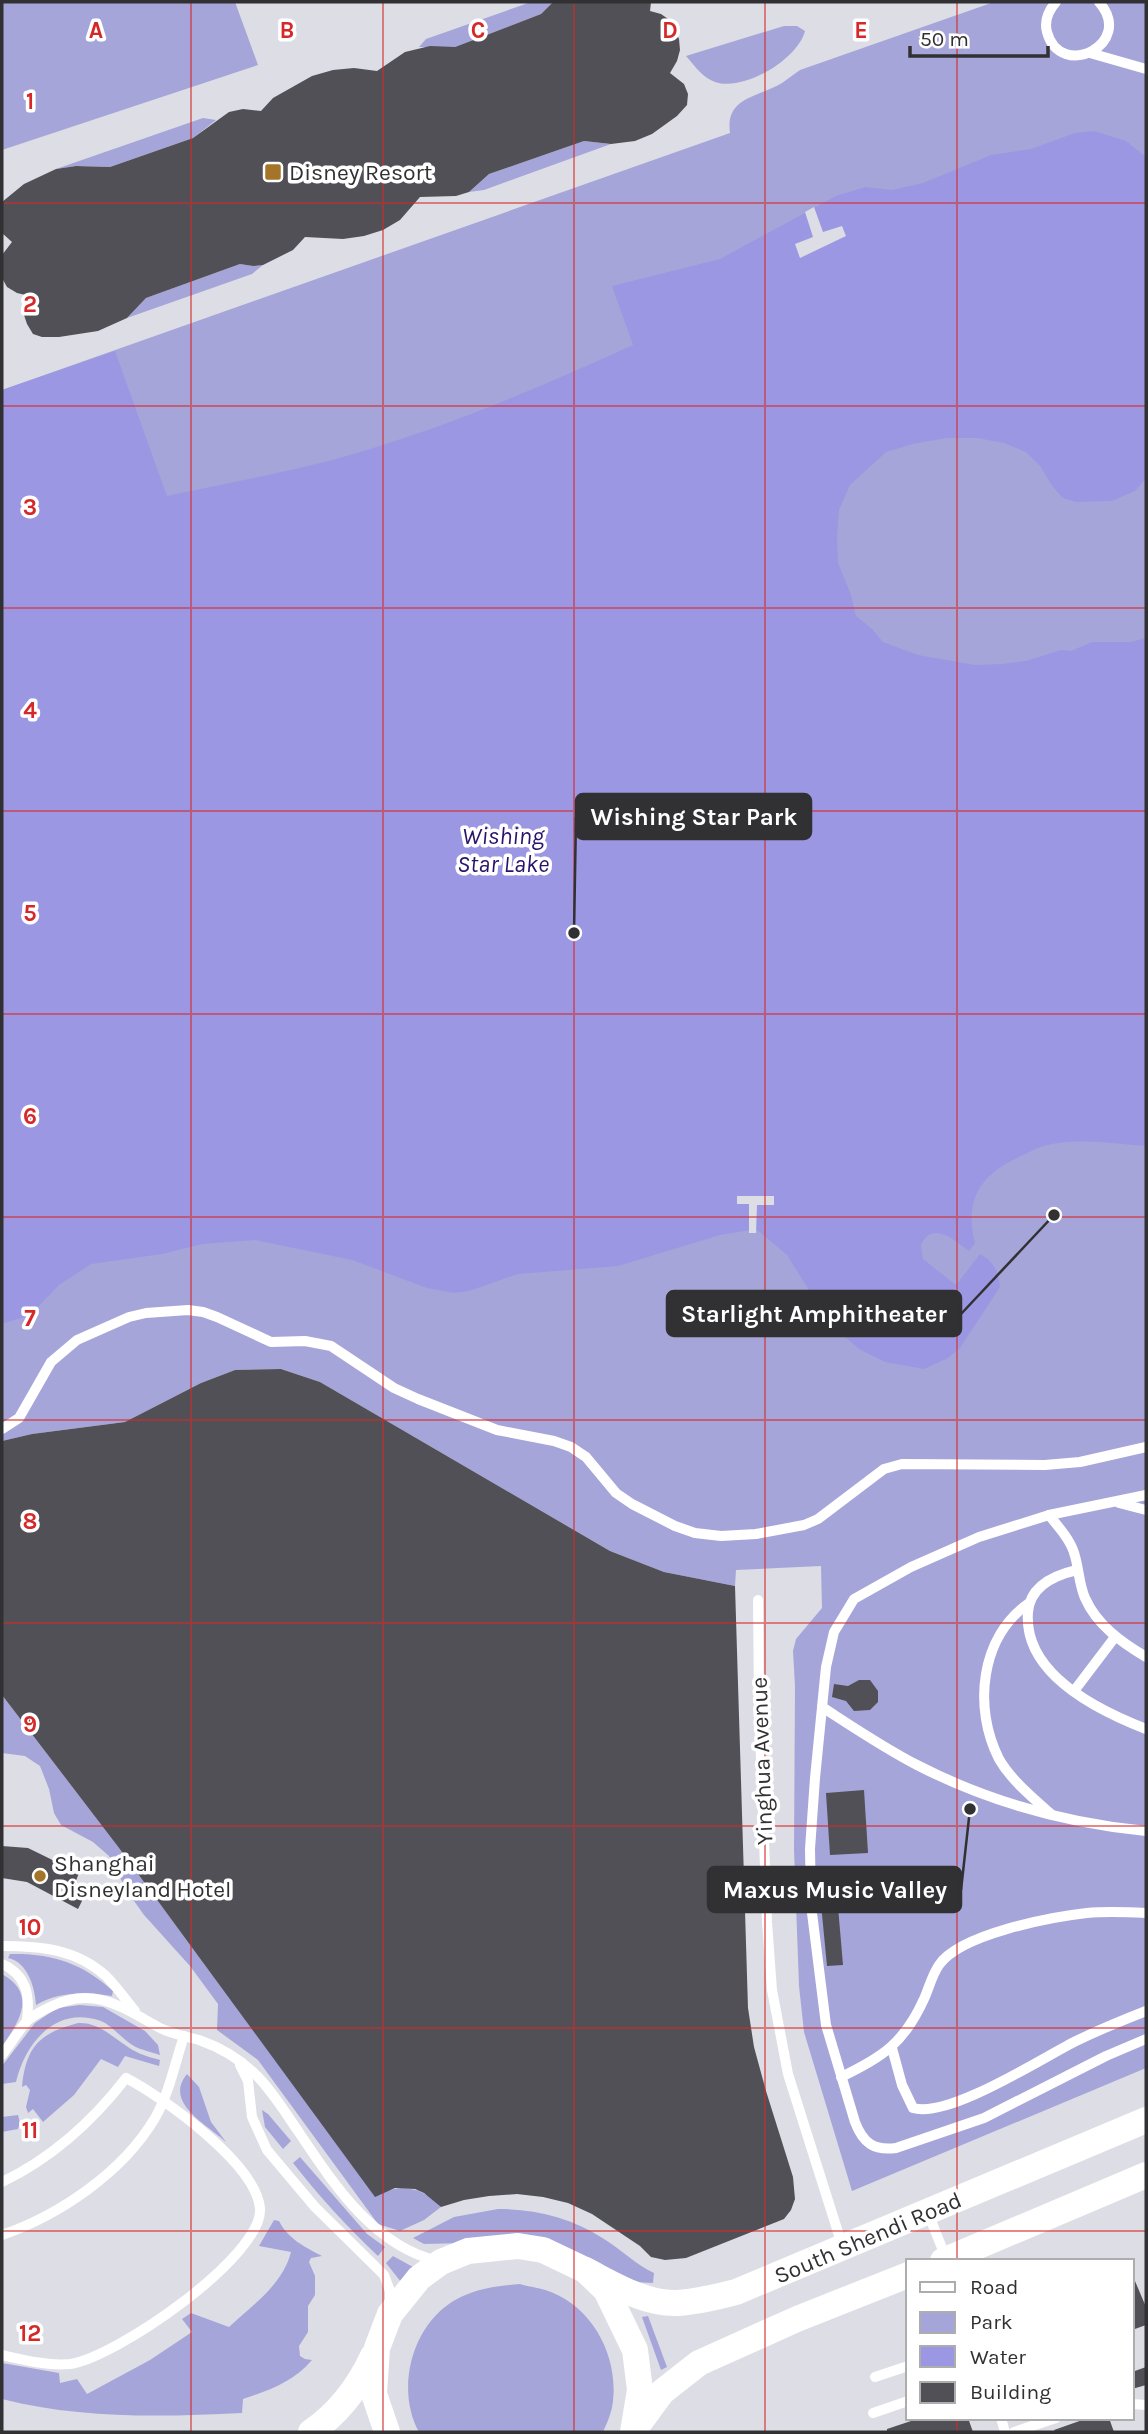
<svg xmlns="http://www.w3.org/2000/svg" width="1148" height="2434" viewBox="0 0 1148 2434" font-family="Karla,sans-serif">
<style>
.green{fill:#a6a5d9}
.water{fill:#9b97e2}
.pier{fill:#dddde5}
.building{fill:#505056}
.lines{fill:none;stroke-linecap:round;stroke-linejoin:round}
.service{stroke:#fff;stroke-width:10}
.tertiary{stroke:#fff;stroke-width:26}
.grid{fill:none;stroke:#d62828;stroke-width:2;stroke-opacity:0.55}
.poi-dot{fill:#a47528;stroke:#fff;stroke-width:2.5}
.labels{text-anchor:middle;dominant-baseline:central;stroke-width:7;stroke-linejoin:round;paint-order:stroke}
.poi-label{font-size:23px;fill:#313133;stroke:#fff;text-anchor:start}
.street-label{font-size:23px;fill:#313133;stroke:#fff}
.water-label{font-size:24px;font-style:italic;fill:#2a146b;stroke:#fff}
.grid-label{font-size:23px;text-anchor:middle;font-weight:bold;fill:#d62828;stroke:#fff;stroke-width:7;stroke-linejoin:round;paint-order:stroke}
.leader{fill:none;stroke:#313133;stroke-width:2.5}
.callout-dot{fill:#313133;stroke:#fff;stroke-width:2.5}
.callout{fill:#313133;stroke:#313133;stroke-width:2.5}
.callout-label{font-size:24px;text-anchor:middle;font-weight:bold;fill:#fff}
</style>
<rect width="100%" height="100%" fill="#dddde5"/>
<!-- green -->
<g class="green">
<polygon points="2,2 235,2 258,65 2,150"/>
<polygon points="531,2 553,2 541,14 455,47 419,47 426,39"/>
<path d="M994 2H1146V2068L852 2191 804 2032 799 1986 794 1850 795 1686 793 1651 796 1639 822 1608 821 1566 736 1570 735 1586 664 1572 610 1551 320 1382 281 1369 235 1370 201 1383 125 1422 32 1434 2 1441V390L730 133C725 97 757 98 782 83 788 79 794 74 800 70Z"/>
<path d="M784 26H797L805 31C798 59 744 92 715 82 703 78 694 65 686 56Z"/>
<polygon points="203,118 216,120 193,138 110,167 76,166 56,169"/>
<polygon points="584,141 611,144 484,190 469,192 489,174"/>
<polygon points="240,264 253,266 263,265 252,274 127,318 146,298"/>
<path d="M2 1695 119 1848 375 2196C400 2183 422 2186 441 2207L424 2220 400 2231 378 2224 258 2060 217 2030 218 2004 190 1966 144 1915 127 1891 109 1856 93 1842 61 1825 54 1813 49 1789 40 1766 25 1756 2 1753Z"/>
<path d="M10 1954C52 1953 82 1963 113 1991L112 1996C85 1992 60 1991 36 2005 35 1988 28 1962 8 1958Z"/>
<path d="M2 1974C37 1994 20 2021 2 2046Z"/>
<path d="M80 2005 103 2007 145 2031 158 2045 160 2055C152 2052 141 2050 134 2046 121 2039 112 2024 98 2020 54 2007 25 2044 16 2082L2 2084V2066L35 2023 57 2008Z"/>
<path d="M78 2023C99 2022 112 2037 128 2047 138 2054 149 2057 160 2060L159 2066 125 2056 118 2067 101 2059 74 2095 43 2122 33 2109 28 2113 26 2107 30 2090 26 2085 22 2087C26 2046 40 2033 78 2023Z"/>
<path d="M187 2074 199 2087 211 2122 226 2142C208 2125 163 2103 187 2074Z"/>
<polygon points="262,2110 268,2114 291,2141 283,2149 265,2127"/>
<polygon points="18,2115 20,2123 18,2129 2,2132 2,2117"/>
<path d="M300 2157 367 2234 385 2247 378 2256C346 2226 320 2197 293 2163Z"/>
<path d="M498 2209C536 2209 572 2218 604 2239 622 2250 635 2264 654 2273L653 2283 634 2282 466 2243 424 2244 413 2238 454 2217Z"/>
<path d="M274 2220 279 2221C288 2239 305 2247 322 2256L311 2258 309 2262 315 2276V2295L308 2306V2332L299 2346 300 2356 305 2359 312 2360C293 2382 270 2390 243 2399L242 2413C161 2417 81 2419 2 2399V2363L59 2373 60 2383 77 2379 87 2394 150 2360 192 2332 182 2319 191 2313 229 2327C253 2305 283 2284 291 2252L259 2246Z"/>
<polygon points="393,2256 413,2267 401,2282 386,2263"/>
<path d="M520 2284C530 2287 541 2288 551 2292 594 2309 618 2357 613 2401 612 2412 607 2423 603 2432H419C395 2389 412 2323 457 2299 478 2288 497 2286 520 2284Z"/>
<polygon points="648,2316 667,2367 661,2370 642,2317"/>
</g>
<!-- water -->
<path class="water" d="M1094 131 1126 141 1146 157V478L1135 491 1112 501 1076 502 1063 498 1053 487 1040 466 1026 452 1004 443 977 438H947L913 444 886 452 850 485 839 510 837 536 838 563 851 595 856 616 872 629 883 642 918 655 975 665 1001 664 1026 661 1061 650 1071 651 1092 642H1131L1146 638V1146C1114 1144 1076 1137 1044 1146 1035 1148 1027 1154 1019 1157 980 1175 964 1200 975 1243L969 1251C954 1240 932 1220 921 1245L923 1259 956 1285 980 1254C995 1262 998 1272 1000 1287L960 1348 948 1358 924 1369 885 1362 859 1349 836 1329 822 1311 787 1255 756 1229 720 1235 618 1266 518 1274 469 1291 454 1293 427 1288 352 1260 255 1240 202 1244 162 1254 91 1264 59 1285 35 1310 24 1317 2 1324V390L115 351 167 496C228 483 290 472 350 455 447 427 541 387 633 345L612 286 720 259 836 196 865 187 892 190 923 183 991 155 1031 149 1075 133Z"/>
<!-- pier -->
<g class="pier">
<polygon points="814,207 823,232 842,226 846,236 800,258 795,244 813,237 805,212"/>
<polygon points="737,1196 774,1196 774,1205 757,1205 756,1233 749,1233 749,1204 737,1204"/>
</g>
<!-- building -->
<g class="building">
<polygon points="553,2 651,2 650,11 661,14 671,21 679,39 680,50 677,61 670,73 684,84 688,94 687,105 677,116 652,134 635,141 611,144 584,141 489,174 469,192 456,196 420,197 400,220 383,230 364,236 343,239 305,237 293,250 263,265 253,266 240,264 146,298 127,318 98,331 59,337 42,337 33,334 27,324 24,315 30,296 17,293 7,287 2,278 2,255 12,242 2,233 2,202 24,184 56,169 76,166 110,167 193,138 229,112 243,109 261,111 273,98 312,76 333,70 354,68 377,71 405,52 430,46 455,47 541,14"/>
<polygon points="281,1369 320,1382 610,1551 664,1572 735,1586 748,2008 754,2047 766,2091 793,2177 795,2199 791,2210 784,2219 686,2258 665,2260 651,2257 640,2246 592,2214 568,2203 543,2197 517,2194 489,2196 464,2200 441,2207 424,2193 415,2189 395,2188 375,2197 119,1848 2,1695 2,1441 32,1434 125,1422 201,1383 235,1370"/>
<polygon points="859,1680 870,1680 878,1691 878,1702 870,1710 854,1711 846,1701 832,1697 834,1684 848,1686"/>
<polygon points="864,1790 868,1853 830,1855 826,1793"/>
<polygon points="2,1846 28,1848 79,1873 75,1883 88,1889 78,1909 27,1882 2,1878"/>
<polygon points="835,1872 843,1965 827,1966 818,1873"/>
<polygon points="1132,2274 1146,2307 1146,2325 1132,2330"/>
<polygon points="1146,2367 1146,2385 1132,2389 1132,2372"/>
<polygon points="920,2418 968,2418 973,2432 887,2432 887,2429"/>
<polygon points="1088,2418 1109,2418 1114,2432 1055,2432 1054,2430"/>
</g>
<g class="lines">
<!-- service -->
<g class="service">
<path d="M1056 2C1049 10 1044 21 1047 32 1060 81 1136 44 1099 2"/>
<polyline points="1090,53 1146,69"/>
<polyline points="2,1429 19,1418 51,1362 77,1340 129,1317 146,1313 188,1310 203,1312 217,1317 271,1342 305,1341 331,1346 394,1388 418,1399 497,1430 554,1441 571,1447 586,1457 616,1493 632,1504 675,1526 695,1533 721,1536 756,1534 804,1525 818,1519 884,1469 902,1464 1045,1465 1080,1462 1146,1447"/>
<path d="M1146 1495 1049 1515 979 1537 911 1567 854 1599 834 1632 826 1667 815 1778 810 1849 811 1905 826 2025 855 2122C863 2143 874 2151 896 2148L984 2118 1106 2056 1146 2039"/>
<polyline points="1119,1503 1146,1510"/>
<path d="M1049 1515C1059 1528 1071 1540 1075 1556 1079 1570 1079 1584 1085 1598 1097 1625 1121 1642 1146 1657"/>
<path d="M1077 1570C1055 1575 1030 1586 1028 1612 1023 1674 1097 1710 1146 1729"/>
<polyline points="758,1600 759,1706 767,1922 772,1990 788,2074 843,2248"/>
<path d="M1029 1603C980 1637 973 1708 999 1759 1011 1780 1033 1798 1051 1814"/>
<polyline points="1074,1691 1115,1637"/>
<path d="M822 1707C853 1727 884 1748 917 1765 989 1802 1066 1823 1146 1831"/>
<path d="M2 1946C41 1946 76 1949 106 1976 117 1987 125 1999 135 2011"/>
<path d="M2 1964C27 1975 30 1996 27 2020"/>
<path d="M892 2048 902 2085 913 2108C948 2119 1042 2058 1076 2041 1099 2030 1123 2020 1146 2011"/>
<path d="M2 2055C11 2044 18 2031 27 2021 33 2015 42 2011 50 2007 93 1985 122 2007 158 2027 171 2034 185 2036 199 2040 219 2047 237 2057 253 2072 271 2089 284 2111 298 2131 333 2183 373 2246 438 2261"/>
<polyline points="240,2065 248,2081 252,2117 267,2150 315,2207 384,2275 390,2291 390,2307"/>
<path d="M841 2077C883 2057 904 2043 924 1999 929 1988 932 1975 939 1965 960 1934 1051 1917 1087 1913 1107 1911 1127 1912 1146 1913"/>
<path d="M2 2182C52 2158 92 2122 126 2078 163 2097 256 2164 260 2208 264 2256 115 2358 70 2364 48 2366 24 2360 2 2355"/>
<polyline points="928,2213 946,2258"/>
<path d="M2 2235C60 2215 123 2172 155 2118 169 2094 175 2063 184 2036"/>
<polyline points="875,2377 908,2366"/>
<polyline points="1132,2404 1146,2405"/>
<polyline points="873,2413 908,2401"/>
<polyline points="1001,2418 1005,2432"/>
<polyline points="1014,2432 1056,2418"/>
</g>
<!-- tertiary -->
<g class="tertiary">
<polyline points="943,2261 1146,2175"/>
<path d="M585 2270C613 2284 644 2304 677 2303 697 2302 716 2297 736 2292L1146 2120"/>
<polyline points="637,2426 662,2392 699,2363 797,2319 908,2275"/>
<path d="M311 2432C339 2413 359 2386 373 2356"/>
<polyline points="387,2432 374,2394 377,2348 390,2314 419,2278 441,2262 468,2251 518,2246 543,2250 585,2270 606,2290 635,2350 640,2390 633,2432"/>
</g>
</g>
<!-- grid -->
<path class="grid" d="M191 2V2432M383 2V2432M574 2V2432M765 2V2432M957 2V2261M2 203H1146M2 406H1146M2 608H1146M2 811H1146M2 1014H1146M2 1217H1146M2 1420H1146M2 1623H1146M2 1826H1146M2 2028H1146M2 2231H1146M957 2418V2432"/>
<!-- markers -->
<g class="poi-dot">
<rect x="264" y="163" width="18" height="18" rx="3.5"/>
<circle cx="40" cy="1876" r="7"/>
</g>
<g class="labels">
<!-- poi labels -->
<g class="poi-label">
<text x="289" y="172">Disney Resort</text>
<text x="54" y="1863">Shanghai<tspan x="54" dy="26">Disneyland Hotel</tspan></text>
</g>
<!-- street labels -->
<g class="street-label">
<text transform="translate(762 1761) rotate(-92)">Yinghua Avenue</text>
<text transform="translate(868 2238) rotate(-23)">South Shendi Road</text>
</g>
<!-- water labels -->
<g class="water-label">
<text x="503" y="836">Wishing<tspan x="503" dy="28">Star Lake</tspan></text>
</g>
</g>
<g class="grid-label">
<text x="96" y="38">A</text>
<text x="287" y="38">B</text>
<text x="478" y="38">C</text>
<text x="670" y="38">D</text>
<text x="861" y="38">E</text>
<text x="30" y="109">1</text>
<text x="30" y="312">2</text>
<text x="30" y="515">3</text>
<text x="30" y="718">4</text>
<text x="30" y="921">5</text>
<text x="30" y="1124">6</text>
<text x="30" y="1326">7</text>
<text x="30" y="1529">8</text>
<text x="30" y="1732">9</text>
<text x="30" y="1935">10</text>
<text x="30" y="2138">11</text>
<text x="30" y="2341">12</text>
</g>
<!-- callouts -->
<path class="leader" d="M574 933L576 817M1054 1215L961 1314M970 1809L961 1890"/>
<g class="callout-dot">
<circle cx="574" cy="933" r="7"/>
<circle cx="1054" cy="1215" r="7"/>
<circle cx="970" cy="1809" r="7"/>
</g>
<g class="callout">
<rect x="576" y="794" width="235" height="45" rx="7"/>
<rect x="667" y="1291" width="294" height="45" rx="7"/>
<rect x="708" y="1867" width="253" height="45" rx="7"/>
</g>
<g class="callout-label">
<text x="694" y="825">Wishing Star Park</text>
<text x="814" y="1322">Starlight Amphitheater</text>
<text x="835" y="1898">Maxus Music Valley</text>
</g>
<!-- border -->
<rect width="1148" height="2434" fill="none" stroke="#313133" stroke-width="7"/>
<!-- legend -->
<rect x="906" y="2259" width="228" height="161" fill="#ffffff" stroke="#adadad" stroke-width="2"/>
<rect x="920" y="2282" width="35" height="10" fill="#ffffff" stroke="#adadad" stroke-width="2"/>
<text x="970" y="2294" font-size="21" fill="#313133">Road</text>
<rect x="920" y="2312" width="35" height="21" fill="#a6a5d9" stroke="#adadad" stroke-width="2"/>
<text x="970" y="2329" font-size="21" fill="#313133">Park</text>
<rect x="920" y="2346" width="35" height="21" fill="#9b97e2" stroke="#adadad" stroke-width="2"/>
<text x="970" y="2364" font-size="21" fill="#313133">Water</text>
<rect x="920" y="2382" width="35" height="21" fill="#505056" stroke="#adadad" stroke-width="2"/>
<text x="970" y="2399" font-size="21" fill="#313133">Building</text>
<!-- scale -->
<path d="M910 46v10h138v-10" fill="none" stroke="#313133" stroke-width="3.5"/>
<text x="920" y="46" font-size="21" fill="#313133" stroke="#ffffff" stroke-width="5" paint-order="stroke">50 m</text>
</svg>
